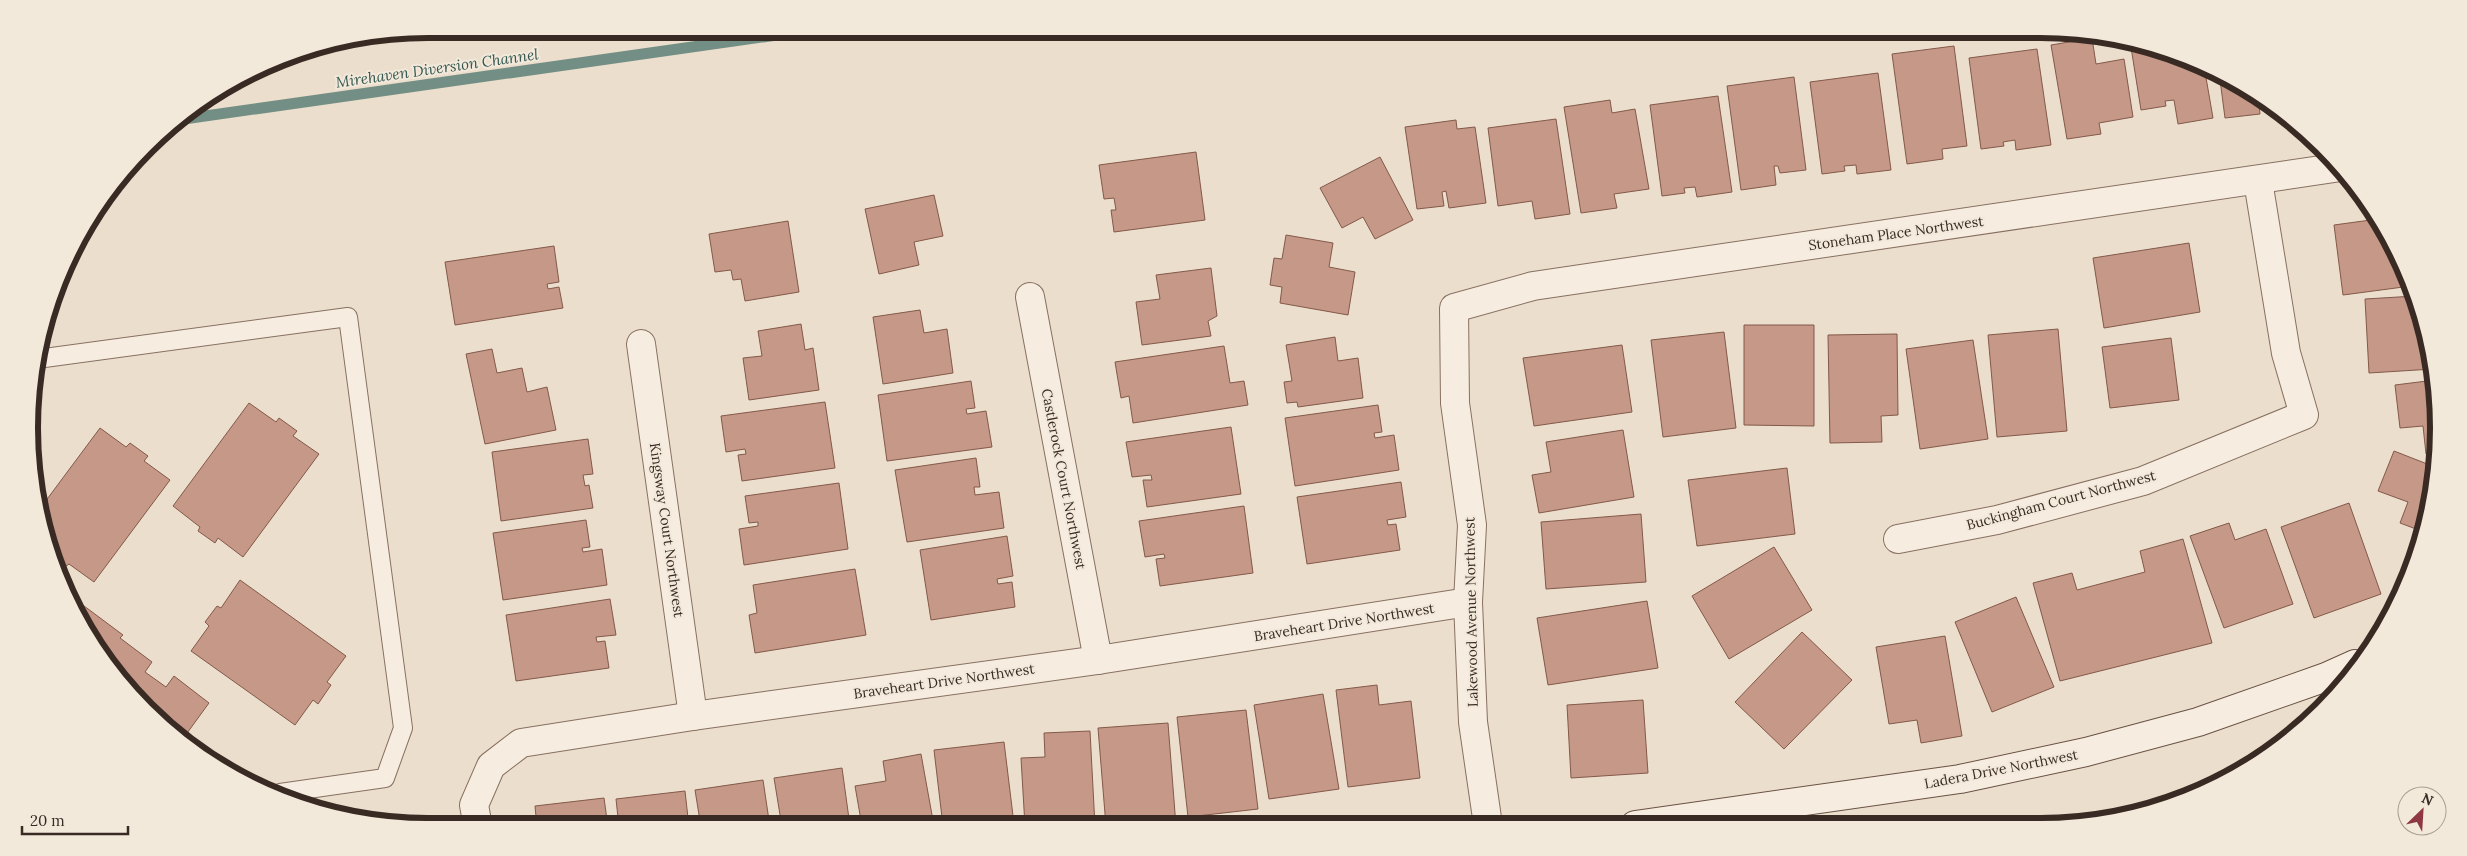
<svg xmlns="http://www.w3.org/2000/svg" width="2467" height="856" viewBox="0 0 2467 856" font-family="Lora,serif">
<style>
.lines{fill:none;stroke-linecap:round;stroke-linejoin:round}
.stream{stroke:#738e84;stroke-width:11}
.building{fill:#c59887;stroke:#83594a}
.lane-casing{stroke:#877062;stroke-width:20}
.street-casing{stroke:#877062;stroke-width:30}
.secondary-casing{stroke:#695245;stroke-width:30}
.lane{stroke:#f6ecdf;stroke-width:18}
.street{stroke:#f6ecdf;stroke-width:28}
.secondary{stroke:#f6ecdf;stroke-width:28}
.labels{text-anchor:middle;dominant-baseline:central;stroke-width:4;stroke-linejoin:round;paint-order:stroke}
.street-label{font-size:14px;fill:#392b23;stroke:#f3e9db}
.water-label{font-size:15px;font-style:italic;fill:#345750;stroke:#f3e9db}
.rim{fill:none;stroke:#392b23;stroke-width:6}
</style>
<rect width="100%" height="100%" fill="#ebdecc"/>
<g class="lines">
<!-- stream -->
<polyline class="stream" points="177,120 819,29"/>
</g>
<!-- building -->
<g class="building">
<polygon points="2092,38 2096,64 2124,59 2133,117 2099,123 2101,134 2067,139 2051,45"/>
<polygon points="2130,41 2142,42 2204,66 2213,118 2178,124 2174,100 2165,101 2166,106 2141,110"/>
<polygon points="1954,46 1967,146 1942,149 1943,159 1907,164 1892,54"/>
<polygon points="2037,49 2051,145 2016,150 2015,140 2003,142 2004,146 1981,149 1969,58"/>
<polygon points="2219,72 2268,102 2259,104 2260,114 2225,118"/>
<polygon points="1878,73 1891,170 1857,174 1856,165 1844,166 1845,171 1822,174 1810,82"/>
<polygon points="1794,77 1806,170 1780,173 1778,166 1774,166 1776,185 1741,190 1727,86"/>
<polygon points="1718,96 1732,192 1697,197 1695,187 1684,188 1685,193 1662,196 1650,105"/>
<polygon points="1610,100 1612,113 1635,109 1649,189 1614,194 1617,208 1581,213 1564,107"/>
<polygon points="1556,119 1570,214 1535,219 1532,201 1498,206 1488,128"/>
<polygon points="1456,120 1457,129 1475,127 1486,203 1449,208 1446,191 1442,192 1444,206 1417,209 1405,127"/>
<polygon points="1196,152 1205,220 1114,232 1111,210 1116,210 1114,198 1104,199 1099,165"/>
<polygon points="1380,157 1413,220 1375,239 1363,217 1342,228 1320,188"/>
<polygon points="934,195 943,236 914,242 919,265 879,274 865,209"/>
<polygon points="2378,219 2385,228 2411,286 2343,295 2334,225"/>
<polygon points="788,221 799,292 745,301 741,279 733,280 731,270 715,272 709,234"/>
<polygon points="1286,235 1333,243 1329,267 1355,272 1348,315 1280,303 1282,287 1270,285 1274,258 1282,259"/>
<polygon points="2189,243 2200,312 2104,328 2093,258"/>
<polygon points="554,246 559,282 547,284 548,289 559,287 563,308 455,325 445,262"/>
<polygon points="1211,268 1217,316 1208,321 1211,336 1142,345 1136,302 1160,299 1156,275"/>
<polygon points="2415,296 2433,369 2369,373 2365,299"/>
<polygon points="920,310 924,333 947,329 953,373 883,384 873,317"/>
<polygon points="801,324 805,350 813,348 819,390 749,400 743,358 762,356 758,331"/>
<polygon points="1744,325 1814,325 1814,426 1744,425"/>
<polygon points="2058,329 2067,431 1997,437 1988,335"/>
<polygon points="1724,332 1736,428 1663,437 1651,340"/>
<polygon points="1897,334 1898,415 1881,416 1882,442 1830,443 1828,335"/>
<polygon points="1335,337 1338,361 1358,358 1363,398 1298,407 1297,402 1287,403 1284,382 1292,381 1286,345"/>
<polygon points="2171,338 2179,400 2110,408 2102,347"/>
<polygon points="1973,340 1988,439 1920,449 1906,349"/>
<polygon points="1622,345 1632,412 1534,426 1523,358"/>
<polygon points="1224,346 1230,383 1244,381 1248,405 1133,423 1129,396 1121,398 1115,362"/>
<polygon points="492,349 497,373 522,368 527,392 547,387 556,430 485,444 466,354"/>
<polygon points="2435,380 2437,453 2426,454 2423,426 2400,428 2395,385"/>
<polygon points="971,381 975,408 966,409 967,414 986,411 992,447 887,461 878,395"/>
<polygon points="825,402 835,468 742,481 738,455 746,454 745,449 726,452 721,416"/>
<polygon points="249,403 276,422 279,418 297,431 293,436 319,454 243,557 218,538 215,543 198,531 200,527 173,506"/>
<polygon points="1378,405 1382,432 1374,433 1375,438 1394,435 1399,470 1295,486 1285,418"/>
<polygon points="1231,427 1241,494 1147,507 1143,480 1152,480 1151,475 1132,477 1126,442"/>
<polygon points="100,428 126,447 130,443 148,456 144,461 170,480 94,582 69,564 65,567 56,560 42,531 39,510"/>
<polygon points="1623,430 1634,497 1539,513 1532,475 1551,472 1546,442"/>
<polygon points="588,439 593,474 583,475 585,486 589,485 593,508 501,521 492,452"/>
<polygon points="2394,451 2435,467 2424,532 2400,523 2408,502 2378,491"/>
<polygon points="976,458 980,487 974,487 975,495 999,492 1004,528 907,542 895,470"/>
<polygon points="1787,468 1795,534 1697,546 1688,480"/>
<polygon points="1401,482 1406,517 1387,520 1388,525 1396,524 1400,550 1307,564 1297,497"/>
<polygon points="839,483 848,549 744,565 739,529 758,526 758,522 749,523 745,496"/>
<polygon points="2349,503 2381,594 2314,618 2281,527"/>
<polygon points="1244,506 1253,573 1160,586 1156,559 1165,558 1164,554 1145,557 1139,521"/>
<polygon points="1641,514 1646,582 1546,589 1541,522"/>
<polygon points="586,520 590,547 582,548 583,552 602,549 607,585 503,600 493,533"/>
<polygon points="2229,523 2235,540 2266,529 2293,604 2224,628 2190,536"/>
<polygon points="1007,536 1013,576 997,579 998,584 1012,582 1015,607 931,620 920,550"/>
<polygon points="2183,539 2212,643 2060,681 2033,583 2072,573 2077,590 2145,572 2140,551"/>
<polygon points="1774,547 1812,610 1729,659 1692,596"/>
<polygon points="855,569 866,635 755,653 749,615 757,613 753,585"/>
<polygon points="240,580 346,656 327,682 331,685 318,704 313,700 295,725 191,651 209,626 205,622 217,606 221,608"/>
<polygon points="72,597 123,635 120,638 152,662 145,672 166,687 174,676 209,703 182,740 146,711 96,650"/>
<polygon points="2016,597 2054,687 1992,712 1955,622"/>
<polygon points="610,599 616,635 596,637 597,642 605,641 609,668 516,681 506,615"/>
<polygon points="1647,601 1658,668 1548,685 1537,618"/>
<polygon points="1802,632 1852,680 1784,749 1735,702"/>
<polygon points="1945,636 1962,736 1921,743 1917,720 1889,724 1876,647"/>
<polygon points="1377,685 1379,705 1411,701 1420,778 1348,787 1336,690"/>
<polygon points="1323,694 1339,789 1269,799 1254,705"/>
<polygon points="1643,700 1648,773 1571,778 1567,705"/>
<polygon points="1246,710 1258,809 1188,817 1177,717"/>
<polygon points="1168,723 1176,826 1106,826 1098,728"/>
<polygon points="1090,731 1095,826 1025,826 1021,758 1045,757 1044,733"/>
<polygon points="1004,742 1014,824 943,826 934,750"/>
<polygon points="921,754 934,826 862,826 855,786 886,781 883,761"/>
<polygon points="842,768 850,826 782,827 774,778"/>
<polygon points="763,780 770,827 701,827 695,790"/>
<polygon points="685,791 689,827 619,827 616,799"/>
<polygon points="604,798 608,827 537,827 535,806"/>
<polygon points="404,817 409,825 393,823"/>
</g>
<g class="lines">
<defs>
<polyline id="lane" points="37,359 348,317 403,728 385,778 280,793"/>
<g id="street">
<polyline points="1030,297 1098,660"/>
<polyline points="641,344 693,716"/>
<polyline points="1898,539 1997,520 2143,481 2304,415 2286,353 2258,181"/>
<polyline points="1488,825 1473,722 1468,602 1472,525 1455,403 1454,308 1533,286 2341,167"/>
<polyline points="478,827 474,805 491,766 521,743 693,716 1098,660 1468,602"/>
</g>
<polyline id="secondary" points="1635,825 1960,779 2086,752 2198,722 2326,677 2355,664"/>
</defs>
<!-- lane casing -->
<use href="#lane" class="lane-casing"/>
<!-- street casing -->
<use href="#street" class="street-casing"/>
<!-- secondary casing -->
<use href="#secondary" class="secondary-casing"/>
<!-- lane -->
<use href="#lane" class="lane"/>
<!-- street -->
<use href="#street" class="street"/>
<!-- secondary -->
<use href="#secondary" class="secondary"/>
</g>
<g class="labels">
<!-- street labels -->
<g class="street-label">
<text transform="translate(1896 233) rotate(-8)">Stoneham Place Northwest</text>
<text transform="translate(1064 479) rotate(79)">Castlerock Court Northwest</text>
<text transform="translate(2061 500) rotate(-15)">Buckingham Court Northwest</text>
<text transform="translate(667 530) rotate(82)">Kingsway Court Northwest</text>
<text transform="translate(1471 612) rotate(-91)">Lakewood Avenue Northwest</text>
<text transform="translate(1344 622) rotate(-9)">Braveheart Drive Northwest</text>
<text transform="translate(944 681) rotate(-8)">Braveheart Drive Northwest</text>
<text transform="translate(2001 769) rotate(-11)">Ladera Drive Northwest</text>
</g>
<!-- water labels -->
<g class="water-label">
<text transform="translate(437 68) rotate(-8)">Mirehaven Diversion Channel</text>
</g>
</g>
<!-- crop -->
<path d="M0 0H2467V856H0ZM428 38H2040A390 390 0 0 1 2430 428V428A390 390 0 0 1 2040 818H428A390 390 0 0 1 38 428V428A390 390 0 0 1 428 38Z" fill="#f3e9db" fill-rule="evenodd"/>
<path class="rim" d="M428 38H2040A390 390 0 0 1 2430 428V428A390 390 0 0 1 2040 818H428A390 390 0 0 1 38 428V428A390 390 0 0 1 428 38Z"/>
<!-- north arrow -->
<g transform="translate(2422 811) rotate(25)"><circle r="24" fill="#f3e9db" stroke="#a99d91"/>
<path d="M0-4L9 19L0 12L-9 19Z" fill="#8f3844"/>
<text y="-8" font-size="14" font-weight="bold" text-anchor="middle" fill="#392b23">N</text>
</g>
<!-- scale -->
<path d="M22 826v8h106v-8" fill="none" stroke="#392b23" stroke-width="2.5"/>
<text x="30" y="826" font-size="15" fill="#392b23" stroke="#f3e9db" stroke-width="4" paint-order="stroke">20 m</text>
</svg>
